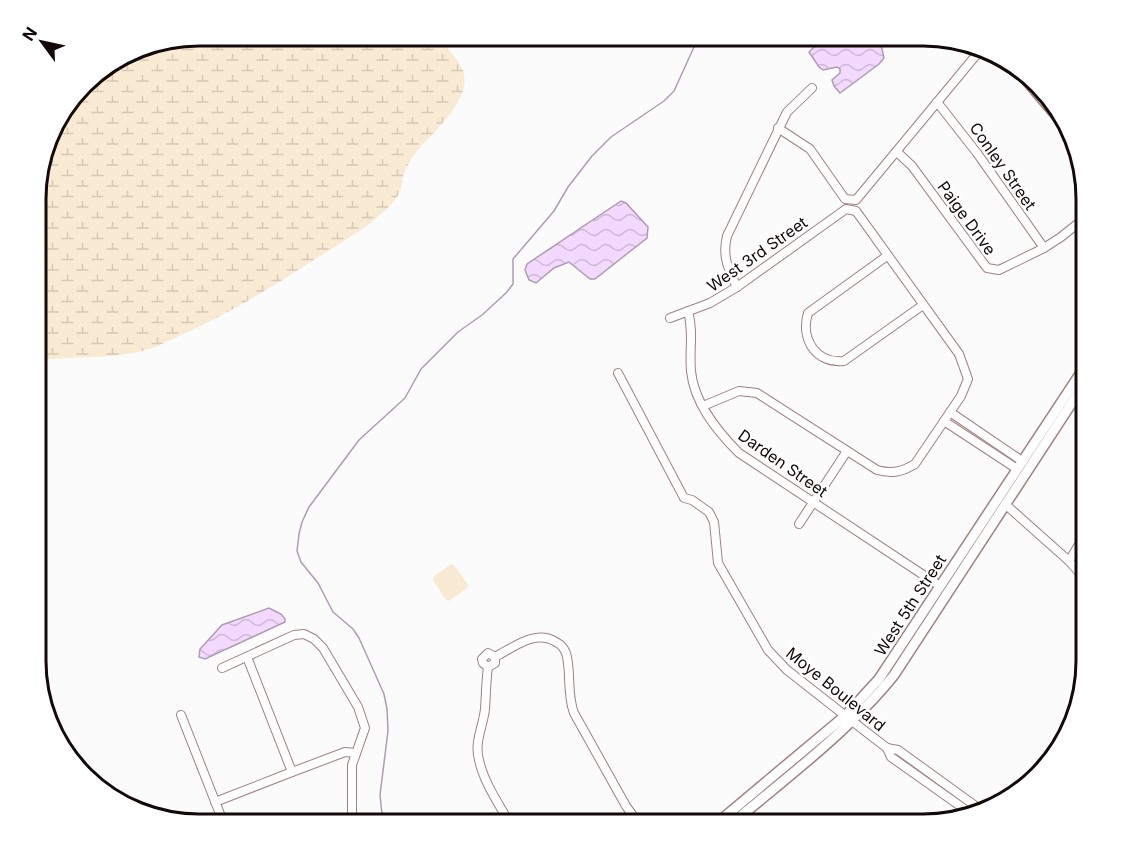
<svg xmlns="http://www.w3.org/2000/svg" width="1122" height="860" viewBox="0 0 1122 860" font-family="Inter,sans-serif">
<style>
.wetland{fill:url(#wetland-marsh)}
.garden{fill:#f9ebd3}
.water{fill:url(#water-waves);stroke:#b09bb4;stroke-width:1.5}
.lines{fill:none;stroke-linecap:round;stroke-linejoin:round}
.stream{stroke:#b09bb4;stroke-width:1.5}
.canal{stroke:#f3d9fe;stroke-width:5}
.minor-casing{stroke:#a28080;stroke-width:10}
.major-casing{stroke:#a28080;stroke-width:12}
.minor{stroke:#fff;stroke-width:8}
.major{stroke:#fff;stroke-width:9}
.labels{text-anchor:middle;dominant-baseline:central;stroke-width:5;stroke-linejoin:round;paint-order:stroke}
.street-label{font-size:16px;fill:#140909;stroke:#fff}
.rim{fill:none;stroke:#140909;stroke-width:3}
</style>
<defs>
<pattern id="wetland-marsh" width="20" height="14" patternUnits="userSpaceOnUse" patternTransform="scale(1.5)"><rect width="20" height="14" fill="#f9ebd3"/><path d="M1 5h8M5 5V1M11 12h8M15 12V8" fill="none" stroke="#d5c8b4"/></pattern>
<pattern id="water-waves" width="16" height="10" patternUnits="userSpaceOnUse" patternTransform="scale(1.5)"><rect width="16" height="10" fill="#f3d9fe"/><path d="M0 5q4-4 8 0t8 0" fill="none" stroke="#cfb9d8"/></pattern>
</defs>
<rect width="100%" height="100%" fill="#fbfbfb"/>
<!-- wetland -->
<path class="wetland" d="M200 36H438C445 46 454 54 460 65 480 96 430 133 414 155 411 160 407 166 405 171 401 180 403 189 397 197 378 223 340 243 314 260 270 288 227 315 179 336 168 341 157 347 146 350 111 360 72 355 37 361V178L58 118 92 76 147 45Z"/>
<!-- garden -->
<polygon class="garden" points="451,564 454,565 468,585 467,588 449,601 446,600 433,580 433,577"/>
<!-- water -->
<g class="water">
<polygon points="825,36 879,36 884,58 879,64 840,93 834,86 832,80 840,73 840,69 837,67 823,70 819,67 809,52"/>
<polygon points="621,201 626,203 648,227 647,238 595,279 590,279 569,262 554,268 536,283 529,280 525,270 527,264"/>
<polygon points="269,608 281,614 285,619 285,622 205,659 199,657 200,649 222,625"/>
</g>
<g class="lines">
<!-- stream -->
<polyline class="stream" points="383,824 380,795 388,731 387,709 384,694 359,638 353,629 333,612 318,583 301,562 297,551 299,534 302,522 309,507 359,440 405,398 421,369 458,332 482,315 506,293 513,284 513,259 554,211 568,187 592,156 611,137 664,101 674,91 699,36"/>
<!-- canal -->
<polyline class="canal" points="749,820 752,824"/>
<defs>
<g id="minor">
<polyline points="937,102 977,153 1044,248"/>
<polyline points="778,128 810,149 845,199 856,200 982,48"/>
<polyline points="897,152 912,166 987,268 999,270 1044,248 1061,237 1086,217"/>
<path d="M887 256 808 313C800 339 816 364 844 361L923 305"/>
<path d="M737 287C728 269 722 256 727 236L787 112 812 88"/>
<path d="M688 311C694 334 689 348 691 371 694 403 717 431 739 453L940 586"/>
<path d="M670 318 710 303 737 287 846 209 856 211 959 354 968 379 961 396 915 464C902 472 892 474 877 470L757 393 739 391 703 406"/>
<polyline points="618,373 684,498 692,500 709,512 714,522 718,563 768,650 787,670 852,721 887,748 898,750 981,810"/>
<polyline points="950,412 1022,461"/>
<polyline points="944,421 1017,469"/>
<polyline points="1005,504 1069,561 1086,580"/>
<polyline points="799,524 847,451"/>
<polyline points="1069,561 1086,533"/>
<polyline points="247,657 292,772 345,752 355,753"/>
<path d="M495 657 488 653 482 659 483 663 488 667C486 681 486 695 485 709 483 727 474 742 479 760 484 783 499 804 510 824"/>
<path d="M488 667 495 663V657C514 647 536 629 556 642 562 645 566 651 567 657 571 676 567 695 574 713L626 806 639 824"/>
<polyline points="222,668 294,635 304,634 314,639 323,648 358,707 365,728 352,765 352,824"/>
<polyline points="181,715 224,824"/>
<polyline points="887,748 891,757 970,813"/>
<polyline points="215,802 292,772"/>
</g>
<g id="major">
<polyline points="1017,69 1070,132"/>
<polyline points="716,824 845,716 879,679 1086,365"/>
<path d="M731 824C785 779 850 730 894 675L1086 381"/>
</g>
</defs>
<!-- minor casing -->
<use href="#minor" class="minor-casing"/>
<!-- major casing -->
<use href="#major" class="major-casing"/>
<!-- minor -->
<use href="#minor" class="minor"/>
<!-- major -->
<use href="#major" class="major"/>
</g>
<g class="labels">
<!-- street labels -->
<g class="street-label">
<text transform="translate(1003 166) rotate(55)">Conley Street</text>
<text transform="translate(967 218) rotate(54)">Paige Drive</text>
<text transform="translate(757 254) rotate(-35)">West 3rd Street</text>
<text transform="translate(783 463) rotate(35)">Darden Street</text>
<text transform="translate(910 605) rotate(-57)">West 5th Street</text>
<text transform="translate(836 689) rotate(39)">Moye Boulevard</text>
</g>
</g>
<!-- crop -->
<path d="M0 0H1122V860H0ZM199 46H923A153 153 0 0 1 1076 199V661A153 153 0 0 1 923 814H199A153 153 0 0 1 46 661V199A153 153 0 0 1 199 46Z" fill="#fff" fill-rule="evenodd"/>
<path class="rim" d="M199 46H923A153 153 0 0 1 1076 199V661A153 153 0 0 1 923 814H199A153 153 0 0 1 46 661V199A153 153 0 0 1 199 46Z"/>
<!-- north arrow -->
<g transform="translate(42 42) rotate(303)" stroke="#ffffff" stroke-width="4.5" paint-order="stroke">
<path d="M0-4.5L10 22L0 15L-10 22Z" fill="#140909"/>
<text y="-9" font-size="16" font-weight="bold" text-anchor="middle" fill="#140909">N</text>
</g>
</svg>
